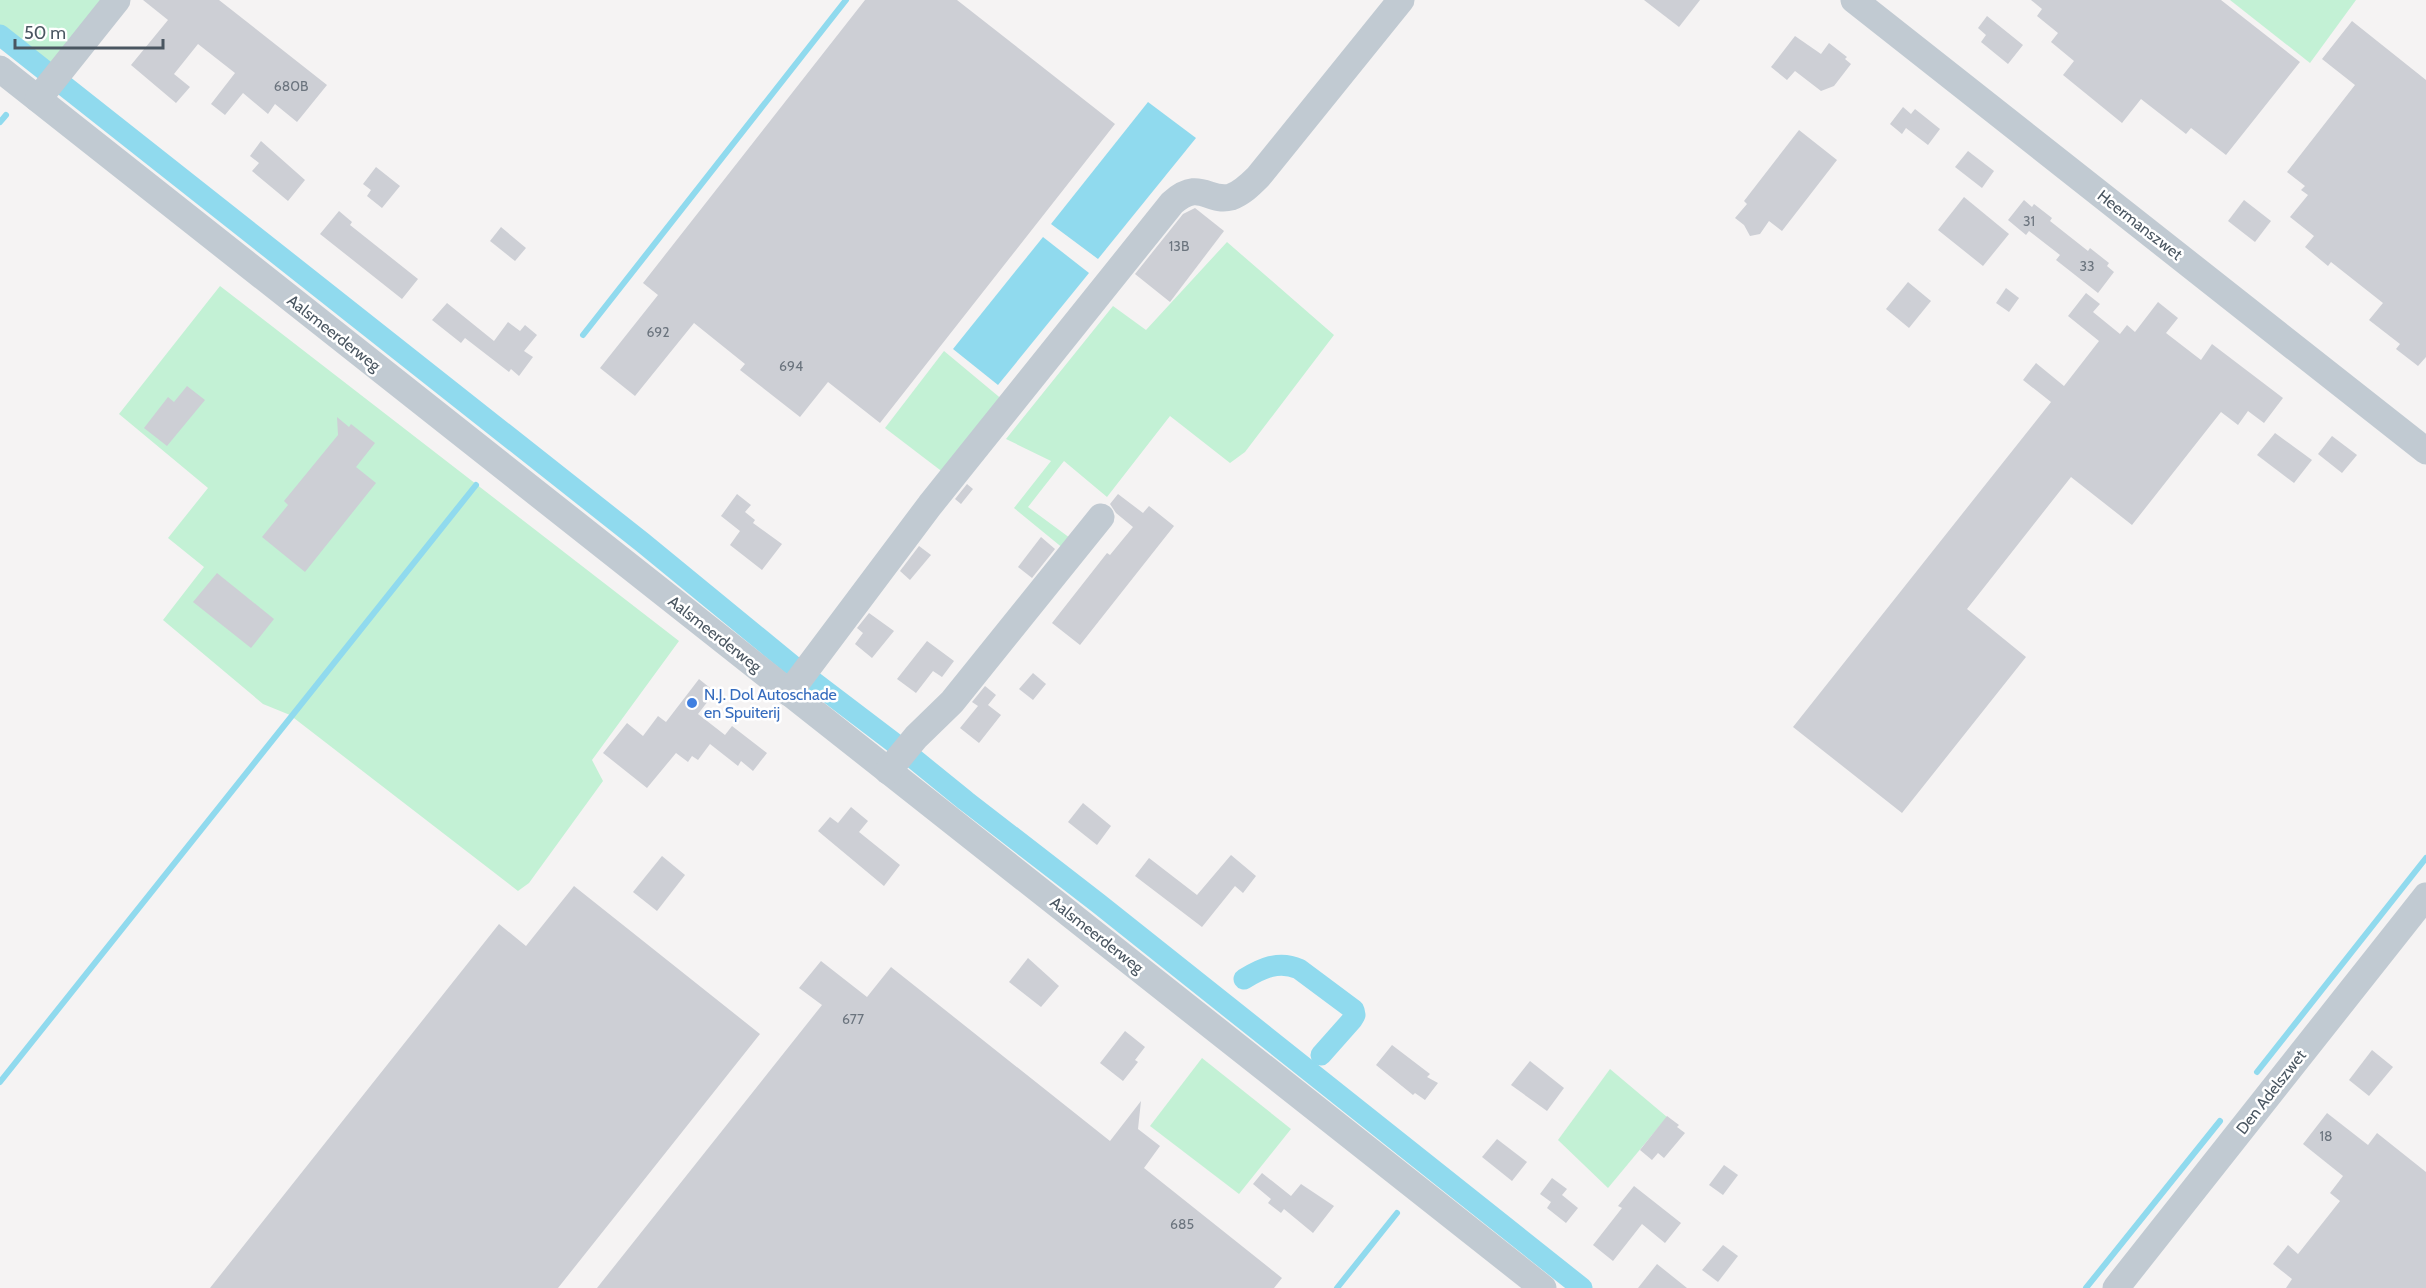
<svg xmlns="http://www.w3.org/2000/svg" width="2426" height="1288" viewBox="0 0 2426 1288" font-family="Cabin,sans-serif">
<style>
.green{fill:#c3f1d5}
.water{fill:#90daee}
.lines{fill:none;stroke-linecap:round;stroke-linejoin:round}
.stream{stroke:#90daee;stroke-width:6}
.canal{stroke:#90daee;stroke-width:21}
.building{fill:#cdcfd5}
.minor{stroke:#c1cad2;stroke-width:27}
.shop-dot{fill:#3f7fe0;stroke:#fff;stroke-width:2}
.labels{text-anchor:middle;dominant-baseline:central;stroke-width:5;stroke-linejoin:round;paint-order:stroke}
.number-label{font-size:14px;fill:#6b747e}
.street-label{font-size:16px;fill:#4a5661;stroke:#fff}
.shop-label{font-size:16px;fill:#366cbe;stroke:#fff;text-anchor:start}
</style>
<rect width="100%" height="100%" fill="#f5f3f3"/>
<!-- green -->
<g class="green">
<polygon points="0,0 102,0 40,78 0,46"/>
<polygon points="2230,0 2356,0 2310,63"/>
<polygon points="1227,242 1334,335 1245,452 1230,463 1170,416 1107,497 1064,461 1028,507 1070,538 1064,549 1014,508 1051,461 1006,439 1113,306 1146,330"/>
<polygon points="220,286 679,641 592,760 603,781 529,883 518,891 290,715 263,704 163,620 204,567 168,538 208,488 119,414"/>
<polygon points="944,351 1004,401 944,473 885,428"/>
<polygon points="1202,1058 1291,1129 1239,1194 1150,1126"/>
<polygon points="1610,1069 1667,1117 1608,1188 1558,1140"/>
</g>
<!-- water -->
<g class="water">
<polygon points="1148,102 1196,138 1098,259 1051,224"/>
<polygon points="1043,237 1089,273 998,385 953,349"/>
</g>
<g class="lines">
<!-- stream -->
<g class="stream">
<polyline points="0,122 6,115"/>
<polyline points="583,335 846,0"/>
<polyline points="2257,1072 2426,858"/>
<polyline points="0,1082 476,485"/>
<polyline points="1337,1288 1397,1213"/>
<polyline points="2086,1288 2220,1121"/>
</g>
<!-- canal -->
<g class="canal">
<polyline points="0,35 642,542 797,669 897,745 966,801 1098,903 1582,1288"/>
<path d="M1244 979C1262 968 1279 960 1299 969L1354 1010 1355 1015 1352 1020 1321 1055"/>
</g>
</g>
<!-- building -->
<g class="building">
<polygon points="143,0 219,0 327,85 297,122 275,104 268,114 243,93 225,115 211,104 235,73 198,44 174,74 190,87 176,103 131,65 168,20"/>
<polygon points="865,0 957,0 1115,124 880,423 828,382 800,417 740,370 745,364 694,323 635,396 600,368 658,295 643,283"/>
<polygon points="1644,0 1700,0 1679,27"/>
<polygon points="2031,0 2221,0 2300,62 2226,155 2191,128 2186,134 2141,99 2122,123 2063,75 2074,61 2051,42 2058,33 2037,16 2042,9"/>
<polygon points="1987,16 2023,45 2008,64 1981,42 1986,35 1978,28"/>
<polygon points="2352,21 2426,80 2426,357 2418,366 2396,349 2400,344 2369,320 2383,303 2331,262 2328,266 2305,247 2314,236 2290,217 2308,195 2301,190 2305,186 2287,172 2355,85 2322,59"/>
<polygon points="1795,36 1821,54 1829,43 1847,57 1845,59 1851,64 1834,86 1821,91 1795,71 1787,80 1771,67"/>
<polygon points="1903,107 1911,114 1915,109 1940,129 1928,145 1906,128 1902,134 1890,124"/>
<polygon points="1799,130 1837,160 1782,231 1769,221 1760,234 1750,236 1744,225 1735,218 1747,204 1744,201"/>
<polygon points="261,141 305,180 288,201 252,171 259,163 250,156"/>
<polygon points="1968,151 1994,171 1982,188 1955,167"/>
<polygon points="376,167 400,186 382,208 367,196 371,190 363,184"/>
<polygon points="1964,197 2009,234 1983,266 1938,230"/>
<polygon points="2024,200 2032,207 2034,204 2052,218 2050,221 2088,251 2090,248 2109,263 2107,266 2114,272 2098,293 2056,260 2060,255 2029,231 2026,235 2008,220"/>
<polygon points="2244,200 2271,221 2255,242 2228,221"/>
<polygon points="1195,208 1224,231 1170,302 1135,274 1183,214"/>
<polygon points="339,211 352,222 350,225 418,279 402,299 320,234"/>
<polygon points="501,227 526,248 515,261 490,241"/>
<polygon points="1908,282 1931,301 1909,328 1886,309"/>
<polygon points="2006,288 2019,298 2009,312 1996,303"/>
<polygon points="2086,293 2100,304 2093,312 2120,334 2127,325 2135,332 2158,302 2178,318 2166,333 2201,360 2212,344 2283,398 2264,423 2248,411 2238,425 2221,412 2132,525 2071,477 1967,609 2026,657 1902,813 1793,727 2051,402 2023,380 2036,363 2064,386 2099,341 2068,316"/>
<polygon points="447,303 494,341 508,322 520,331 525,325 537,335 524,351 533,357 519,376 511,369 509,372 465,338 461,343 432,320"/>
<polygon points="187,386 205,400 167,446 144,428 168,397 174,402"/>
<polygon points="337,417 349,427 351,424 375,443 356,467 376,483 305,572 262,537 288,505 284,501 338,435"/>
<polygon points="2275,433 2312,460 2294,483 2257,455"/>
<polygon points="2332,436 2357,455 2342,473 2318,454"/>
<polygon points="967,484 973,489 961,504 955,499"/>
<polygon points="737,494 751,505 745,512 755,520 753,523 782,544 762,570 730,545 740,531 721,516"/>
<polygon points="1118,494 1143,513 1149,506 1174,526 1080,645 1052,623 1107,553 1110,555 1133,527 1116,513 1110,504"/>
<polygon points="1041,537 1055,549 1032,578 1018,567"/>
<polygon points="919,546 931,555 910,580 900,571"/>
<polygon points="217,573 274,619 251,648 193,602"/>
<polygon points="869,613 894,631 872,658 855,644 863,633 857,628"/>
<polygon points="927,641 954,661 942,677 933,671 916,693 897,679"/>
<polygon points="1033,673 1046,684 1033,700 1019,689"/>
<polygon points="699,679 715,692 698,714 725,735 732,726 767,753 753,771 741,761 738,766 710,744 698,760 692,756 688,762 676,753 647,788 603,753 627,723 643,736 658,716 666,722"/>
<polygon points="985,686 996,695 988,705 1001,715 979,743 960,728 978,706 972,702"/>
<polygon points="1083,803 1111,826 1097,845 1068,822"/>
<polygon points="851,807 868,821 859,832 900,865 884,886 818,831 830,817 838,823"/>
<polygon points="1231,855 1256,876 1243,893 1235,886 1202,927 1135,876 1149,858 1197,895"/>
<polygon points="662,856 685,875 657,911 633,892"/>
<polygon points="574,886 760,1034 558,1288 210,1288 499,924 526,946"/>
<polygon points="1028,958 1059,986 1041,1007 1009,982"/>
<polygon points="821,961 867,997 891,967 1110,1141 1141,1101 1138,1129 1160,1146 1144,1168 1282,1278 1274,1288 597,1288 822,1005 799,988"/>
<polygon points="1125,1031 1145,1047 1135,1060 1138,1062 1123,1081 1100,1063"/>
<polygon points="1392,1045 1430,1074 1427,1077 1438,1083 1425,1100 1415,1093 1413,1095 1376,1065"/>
<polygon points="2372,1050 2393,1067 2369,1096 2349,1080"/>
<polygon points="1530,1061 1564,1088 1547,1111 1511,1085"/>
<polygon points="2327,1113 2368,1145 2377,1133 2426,1172 2426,1288 2286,1288 2292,1279 2273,1264 2288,1245 2298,1254 2340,1201 2330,1193 2343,1176 2303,1144"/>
<polygon points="1667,1116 1679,1125 1677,1127 1685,1133 1664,1158 1658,1153 1652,1160 1640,1150"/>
<polygon points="1497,1139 1527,1162 1512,1181 1482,1157"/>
<polygon points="1724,1165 1738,1175 1723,1195 1709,1185"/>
<polygon points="1262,1173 1291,1196 1301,1184 1334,1206 1313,1233 1284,1209 1281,1213 1268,1203 1271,1199 1253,1184"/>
<polygon points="1552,1178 1567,1189 1562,1195 1578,1208 1566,1223 1547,1208 1551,1202 1540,1194"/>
<polygon points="1634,1186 1681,1223 1665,1243 1642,1224 1613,1261 1593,1245 1622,1208 1618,1206"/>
<polygon points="1723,1245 1738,1256 1718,1282 1702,1270"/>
<polygon points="1657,1264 1687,1288 1638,1288"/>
</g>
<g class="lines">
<!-- minor -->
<g class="minor">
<polyline points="1854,0 2426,451"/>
<polyline points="0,69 1543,1288"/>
<polyline points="38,99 117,0"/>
<path d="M789 693 930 505 1172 203C1200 178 1208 203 1231 197 1242 193 1250 185 1258 177L1401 0"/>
<polyline points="888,771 916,737 952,702 1101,517"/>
<polyline points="2116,1288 2426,896"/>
</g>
</g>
<!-- markers -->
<circle class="shop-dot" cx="692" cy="703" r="6"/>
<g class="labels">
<!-- number labels -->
<g class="number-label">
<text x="291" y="86">680B</text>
<text x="2029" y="221">31</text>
<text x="1179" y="246">13B</text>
<text x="2087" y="266">33</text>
<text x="658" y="332">692</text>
<text x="791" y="366">694</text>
<text x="853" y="1019">677</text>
<text x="2326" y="1136">18</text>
<text x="1182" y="1224">685</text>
</g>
<!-- street labels -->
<g class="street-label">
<text transform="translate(2140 225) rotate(38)">Heermanszwet</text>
<text transform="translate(334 333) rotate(38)">Aalsmeerderweg</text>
<text transform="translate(715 634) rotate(38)">Aalsmeerderweg</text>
<text transform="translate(1097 935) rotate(38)">Aalsmeerderweg</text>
<text transform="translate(2271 1092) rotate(-52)">Den Adelszwet</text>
</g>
<!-- shop labels -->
<g class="shop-label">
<text x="704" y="694">N.J. Dol Autoschade<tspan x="704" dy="18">en Spuiterij</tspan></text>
</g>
</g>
<!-- scale -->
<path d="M15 39v9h148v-9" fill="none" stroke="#4a5661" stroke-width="3"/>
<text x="24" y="39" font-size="18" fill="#4a5661" stroke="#ffffff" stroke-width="4.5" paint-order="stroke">50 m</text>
</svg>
